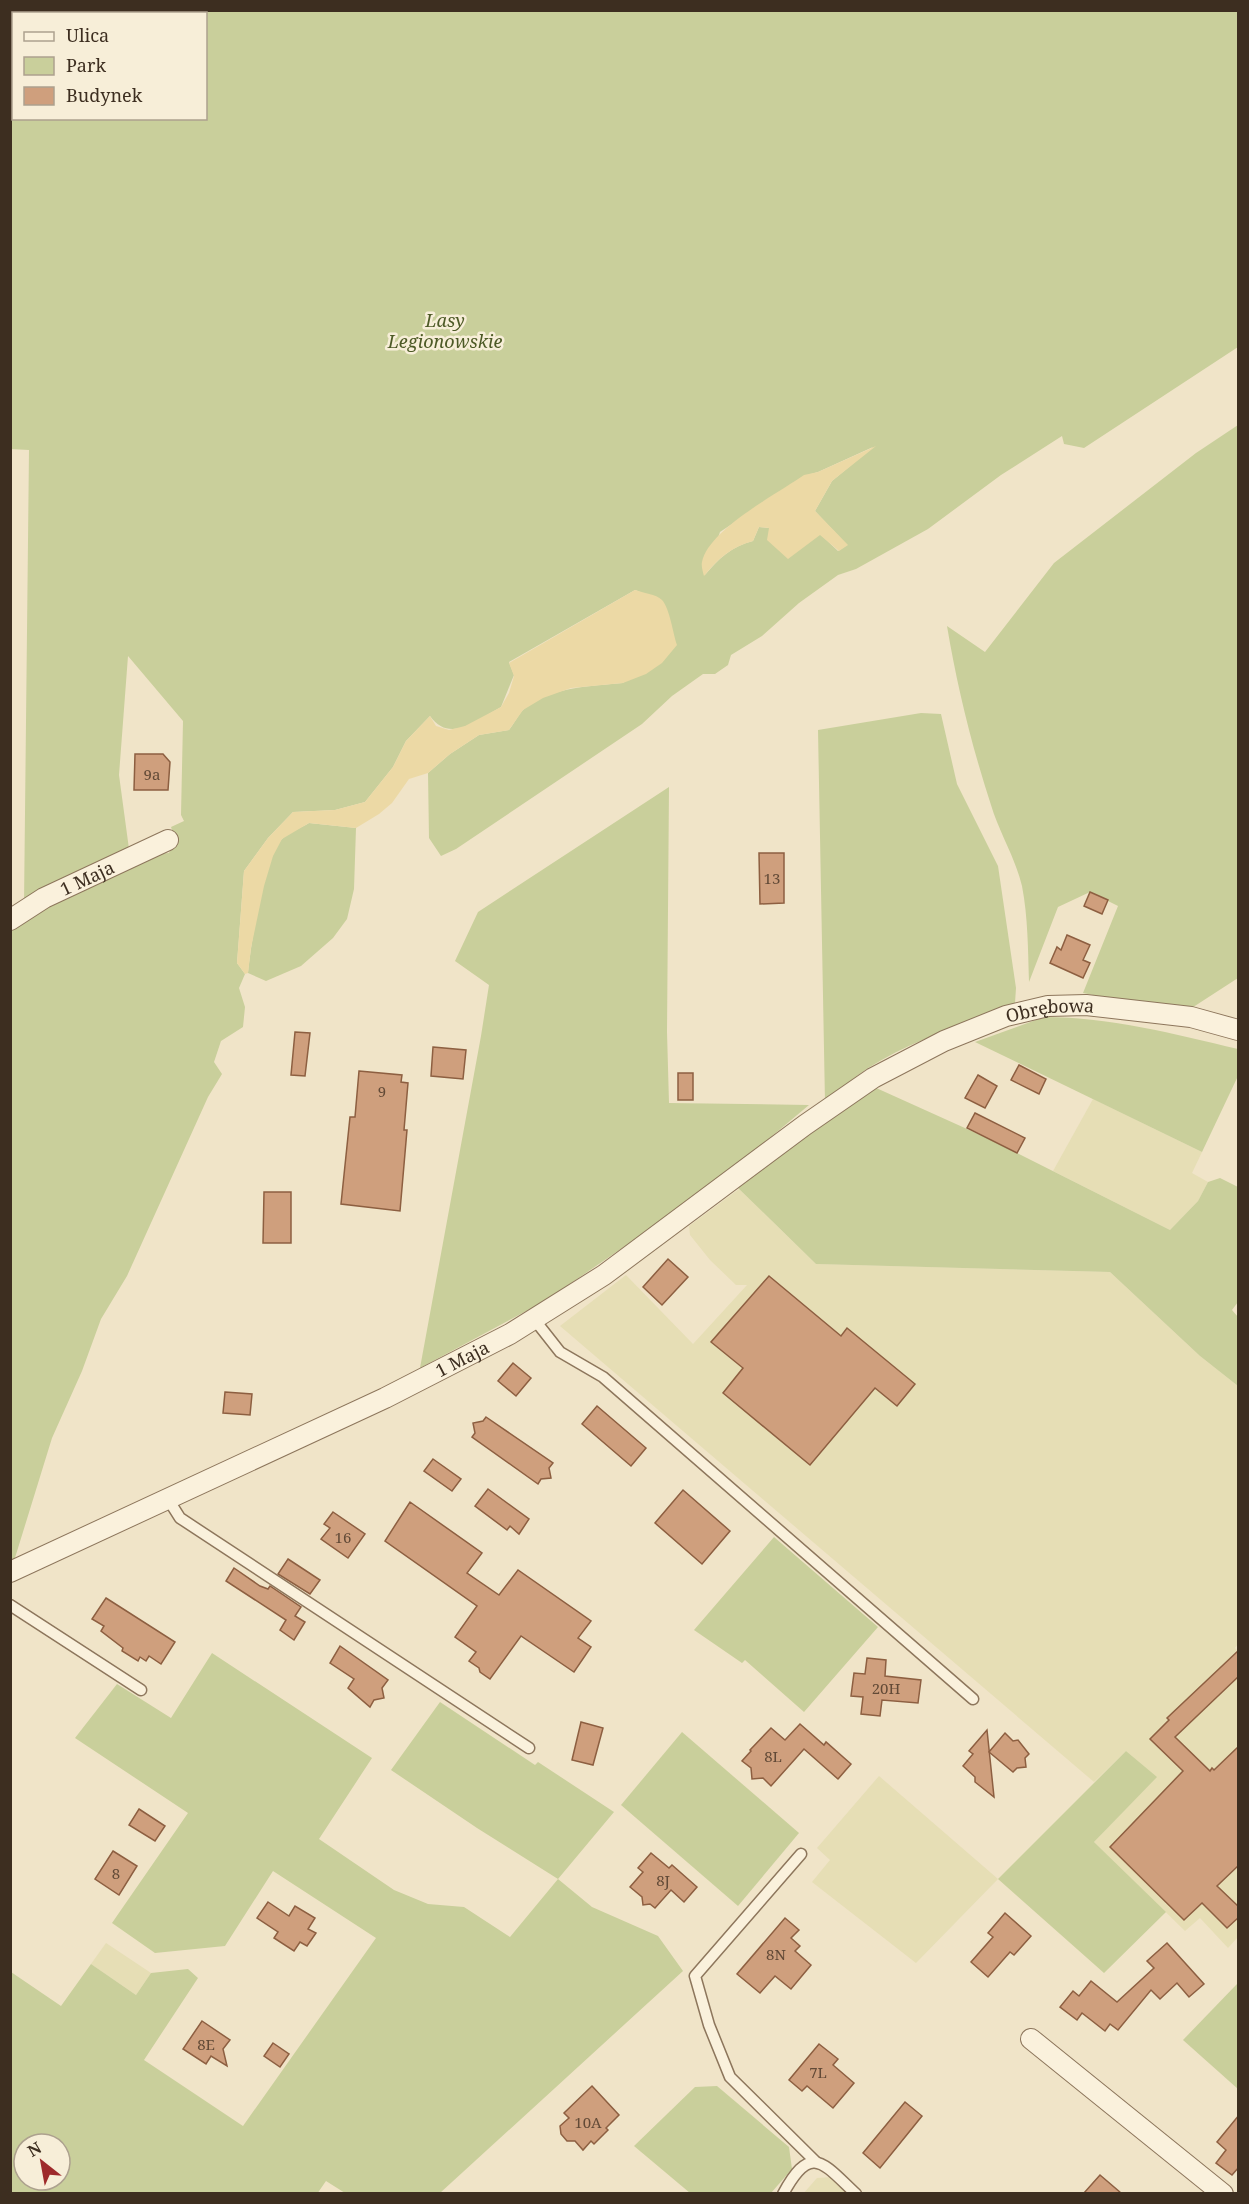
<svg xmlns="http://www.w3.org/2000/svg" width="1249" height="2204" viewBox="0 0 1249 2204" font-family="'Noto Serif',serif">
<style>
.farmland{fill:#e6deb5}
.green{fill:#c9cf9b;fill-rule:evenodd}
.sand{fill:#ecd9a5}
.building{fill:#cf9f7d;stroke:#8d5f41;stroke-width:1.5}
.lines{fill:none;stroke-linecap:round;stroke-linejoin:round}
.lane-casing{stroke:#8d765c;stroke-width:13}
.street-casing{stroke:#8d765c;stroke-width:22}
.lane{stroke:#faf1dc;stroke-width:10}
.street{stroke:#faf1dc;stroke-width:20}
.labels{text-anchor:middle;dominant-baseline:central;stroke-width:5;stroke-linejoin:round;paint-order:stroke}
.number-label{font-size:15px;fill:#624a37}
.park-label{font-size:18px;font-style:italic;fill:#4d5a26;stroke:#f7eed8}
.street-label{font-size:18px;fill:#3d2e20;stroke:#f7eed8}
</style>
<rect width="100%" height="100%" fill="#f0e4c8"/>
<!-- farmland -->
<g class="farmland">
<polygon points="1093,1099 1202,1152 1192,1173 1208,1182 1198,1201 1170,1230 1053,1171"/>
<polygon points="739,1189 816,1264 1110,1272 1200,1356 1238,1386 1238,1644 1235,1648 1238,1651 1238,1937 1228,1948 1200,1918 1185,1931 1094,1842 1156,1777 1126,1751 1094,1782 560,1326 626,1275 693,1344 747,1285 736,1285 710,1260 690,1235 689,1226"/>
<polygon points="879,1776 998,1879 916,1963 812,1882 830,1860 817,1848"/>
<polygon points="106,1943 151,1973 136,1995 91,1964"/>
<polygon points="832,2177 849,2194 803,2194 817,2178"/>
</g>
<!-- green -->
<g class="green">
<path d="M11 11H1238V347L1084 448 1064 444 1062 436 1001 475 928 529 856 569 838 575 799 603 762 636 731 655 728 665 715 674H703L672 696 642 724 456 849 441 856 429 838 428 773 450 754 479 735 509 730C514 724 518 715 523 710 546 687 593 686 623 683L671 629C668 612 651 595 635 590L509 662 514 675 501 707C477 720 450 744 430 716L406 741 393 767 365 802 335 810 293 812 268 838 244 871 237 963 245 974 239 988 245 1007 243 1027 221 1041 214 1062 222 1074 208 1097 127 1276 101 1319 82 1371 52 1438 14 1561 11 1563V924L141 855 169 853 175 839 171 827 184 821 181 815 183 721 128 656 119 775 129 849 24 904 29 450 10 449ZM14 14H206V118H14ZM873 447 832 481 815 511 847 545 838 551 820 534 759 527 753 541C732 546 718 559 705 575L720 532 804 476 818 472Z"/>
<path d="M1238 425V978L1184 1013 1083 993 1118 906 1090 892 1058 907 1029 982C1028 950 1028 917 1022 886 1015 857 999 832 991 805 972 747 957 686 947 626L985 652 1054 563 1196 453Z"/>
<path d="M921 713 941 714 957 784 998 866 1016 988 1015 1003 1012 1008C964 1023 911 1041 868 1068 853 1078 839 1091 825 1102L818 730Z"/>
<polygon points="669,787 667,1032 669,1103 809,1105 735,1167 663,1220 545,1301 420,1368 481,1036 489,985 455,961 478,912"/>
<path d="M309 823 356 828 354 889 347 919 333 938 301 966 266 981 248 973C251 943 263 863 281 840 287 833 301 828 309 823Z"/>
<path d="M1044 1017C1111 1017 1174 1034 1238 1049V1076L1202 1152 975 1042Z"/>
<polygon points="874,1087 987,1138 1170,1230 1198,1201 1208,1182 1220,1178 1238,1187 1238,1302 1232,1310 1238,1317 1238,1386 1200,1356 1110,1272 816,1264 737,1187"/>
<polygon points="774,1537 878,1627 804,1712 745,1660 742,1663 694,1630"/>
<path d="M212 1653 372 1758 319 1839 394 1890 428 1904 464 1907 510 1937 558 1879 477 1828 391 1770 440 1702 535 1765 538 1762 614 1812 558 1879 592 1907 658 1936 683 1971 440 2193H345L326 2181 317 2194 11 2193V1972L61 2006 91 1964 136 1995 151 1973 188 1969 198 1978 144 2060 243 2126 376 1938 273 1871 225 1946 155 1953 112 1923 188 1813 75 1738 117 1684 171 1718ZM24 2144H60V2180H24Z"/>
<polygon points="682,1732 799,1833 738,1906 621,1805"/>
<polygon points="1126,1751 1157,1777 1094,1842 1166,1912 1104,1973 998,1879"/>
<polygon points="1237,1984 1238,1984 1238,2089 1183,2040"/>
<polygon points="717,2086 789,2147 792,2169 771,2193 690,2193 634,2146 695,2087"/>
</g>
<!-- sand -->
<g class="sand">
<path d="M876 446 832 481 815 511 848 545 839 551 820 535 788 559 767 540 769 528 759 527 753 541C731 547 719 558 704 576 703 572 701 566 702 562 709 529 777 494 804 475L818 472Z"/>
<path d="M635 590C643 593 656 594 662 600 670 609 673 634 677 645L662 663 646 674 623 683 571 688 543 698 523 710 509 730 479 735 450 754 428 773 409 779 392 803 379 814 356 828 309 823 282 839 273 856 264 886 251 948 248 973 245 974 237 963 244 871 268 838 293 812 335 810 365 802 393 767 406 741 430 716 436 726 449 730 465 726 501 707 509 693 514 676 509 663Z"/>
</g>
<!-- building -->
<g class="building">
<polygon points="135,754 163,754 170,762 168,790 134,790"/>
<polygon points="759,853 784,853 784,903 760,904"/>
<polygon points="1090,892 1108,900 1102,914 1084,906"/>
<polygon points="1067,935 1090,945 1083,960 1090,963 1083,978 1050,963 1057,947 1061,950"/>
<polygon points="295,1032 310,1033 305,1076 291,1075"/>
<polygon points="433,1047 466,1050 463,1079 431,1076"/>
<polygon points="1019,1065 1046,1079 1039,1094 1011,1080"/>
<polygon points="359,1071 402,1075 401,1082 408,1083 404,1130 407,1130 400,1211 341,1204 350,1117 355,1117"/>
<rect x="678" y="1073" width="15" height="27"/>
<polygon points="978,1075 997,1086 985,1108 965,1098"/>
<polygon points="975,1113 1025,1138 1017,1153 967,1128"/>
<polygon points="264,1192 291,1192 291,1243 263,1243"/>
<polygon points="668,1259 688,1277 662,1305 643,1287"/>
<polygon points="769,1276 841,1336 847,1328 915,1384 897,1406 875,1388 810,1465 723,1393 743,1368 711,1342"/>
<polygon points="513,1363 531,1378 516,1396 498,1381"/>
<polygon points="225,1392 252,1394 250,1415 223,1413"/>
<polygon points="597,1406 646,1448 631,1466 582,1424"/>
<polygon points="486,1417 553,1463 549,1468 551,1478 541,1479 538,1484 472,1437 475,1433 473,1423 483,1421"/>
<polygon points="433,1459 461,1479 452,1491 424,1471"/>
<polygon points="488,1489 529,1519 519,1534 510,1526 507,1530 475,1506"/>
<polygon points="683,1490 730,1531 702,1564 655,1523"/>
<polygon points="410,1502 482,1553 467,1573 499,1595 518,1570 591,1621 578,1638 591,1647 574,1672 521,1636 490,1679 480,1672 479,1668 469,1661 476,1652 455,1637 477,1606 385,1541"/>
<polygon points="333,1512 365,1534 348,1558 321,1539 330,1528 324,1524"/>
<polygon points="288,1559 320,1580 310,1594 278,1574"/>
<polygon points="234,1568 260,1586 268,1589 270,1586 301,1607 295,1616 305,1622 294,1640 280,1630 286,1620 226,1581"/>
<polygon points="106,1598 175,1642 161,1664 149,1656 146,1661 140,1657 138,1661 122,1651 123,1648 101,1631 104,1626 92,1619"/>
<polygon points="340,1646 388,1680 382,1688 384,1698 374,1700 370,1707 348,1688 354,1679 330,1663"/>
<polygon points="1239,1650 1239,1676 1175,1737 1210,1771 1212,1768 1214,1770 1239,1746 1239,1865 1217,1886 1239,1907 1239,1917 1227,1928 1202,1903 1184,1920 1110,1847 1183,1771 1150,1739 1169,1720 1167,1718"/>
<polygon points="867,1658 886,1660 885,1676 921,1680 918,1703 882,1700 880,1716 861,1714 863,1697 851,1696 854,1673 865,1674"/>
<polygon points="581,1722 603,1728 593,1765 572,1760"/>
<polygon points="800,1724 824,1745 826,1742 851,1764 838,1779 804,1749 771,1786 763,1778 752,1779 751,1768 742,1761 751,1751 750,1750 771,1728 785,1740"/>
<polygon points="987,1730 989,1749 994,1797 975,1782 975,1777 963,1766 973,1754 969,1751"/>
<polygon points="1005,1733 1013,1741 1018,1740 1029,1754 1025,1758 1026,1767 1017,1768 1013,1772 989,1752"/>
<polygon points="139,1809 165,1826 155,1841 129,1825"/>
<polygon points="113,1851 137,1866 119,1895 95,1879"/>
<polygon points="651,1853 669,1868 672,1865 697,1887 684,1902 671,1890 655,1908 650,1904 643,1905 642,1897 630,1887 643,1872 638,1868"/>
<polygon points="268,1902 289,1916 295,1906 315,1918 308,1929 316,1933 307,1946 300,1942 294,1951 274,1938 278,1932 257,1918"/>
<polygon points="1005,1913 1031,1936 1014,1955 1010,1952 988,1977 971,1962 993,1937 988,1933"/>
<polygon points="785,1918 799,1930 791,1938 800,1946 795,1951 811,1965 791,1989 775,1976 760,1993 737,1974"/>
<polygon points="1167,1943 1204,1984 1189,1997 1177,1983 1160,1999 1151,1990 1118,2030 1110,2024 1105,2031 1082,2013 1077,2020 1060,2007 1073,1991 1079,1996 1091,1981 1117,2002 1154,1968 1147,1961"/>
<polygon points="202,2021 230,2040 223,2049 227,2066 211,2056 206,2064 183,2049"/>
<polygon points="273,2043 289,2054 280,2067 264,2056"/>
<polygon points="819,2044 838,2059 833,2065 854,2083 833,2108 807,2086 802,2091 789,2080"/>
<polygon points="592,2086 619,2115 606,2128 608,2130 594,2144 591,2141 583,2150 575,2141 567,2141 561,2134 560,2126 569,2118 564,2113"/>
<polygon points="905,2102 922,2116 880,2168 863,2153"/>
<polygon points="1239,2115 1239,2167 1232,2175 1216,2163 1226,2150 1217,2142"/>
<polygon points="1100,2175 1121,2193 1084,2193"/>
</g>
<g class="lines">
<defs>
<g id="lane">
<polyline points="534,1319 560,1352 603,1377 973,1699"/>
<polyline points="168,1499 180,1518 529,1748"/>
<polyline points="10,1605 141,1690"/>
<polyline points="801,1854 695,1976 709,2025 730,2077 816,2162"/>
<path d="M783 2194C811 2142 823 2163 856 2194"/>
</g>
<g id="street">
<path id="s1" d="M10 920 44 898 168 840"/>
<path id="s2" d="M10 1572 385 1398 510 1334 604 1275 805 1125 873 1078 944 1041 1006 1016 1048 1006 1086 1005 1191 1017 1238 1030"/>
<polyline points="1031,2039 1223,2194"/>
</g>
</defs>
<!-- lane casing -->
<use href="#lane" class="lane-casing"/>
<!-- street casing -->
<use href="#street" class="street-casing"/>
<!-- lane -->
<use href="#lane" class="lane"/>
<!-- street -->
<use href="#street" class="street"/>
</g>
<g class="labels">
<!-- number labels -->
<g class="number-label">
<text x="152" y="774">9a</text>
<text x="772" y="878">13</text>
<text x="382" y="1091">9</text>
<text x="343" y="1537">16</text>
<text x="886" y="1688">20H</text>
<text x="773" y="1756">8L</text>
<text x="116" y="1873">8</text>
<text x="663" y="1880">8J</text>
<text x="776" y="1954">8N</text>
<text x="206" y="2044">8E</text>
<text x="818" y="2072">7L</text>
<text x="588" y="2122">10A</text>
</g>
<!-- park labels -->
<g class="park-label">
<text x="445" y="320">Lasy<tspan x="445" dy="21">Legionowskie</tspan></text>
</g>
<!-- street labels -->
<g class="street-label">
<text stroke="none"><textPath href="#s1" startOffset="88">1 Maja</textPath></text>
<text stroke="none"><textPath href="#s2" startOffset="1190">Obrębowa</textPath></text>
<text stroke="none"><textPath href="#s2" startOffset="500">1 Maja</textPath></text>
</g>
</g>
<!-- border -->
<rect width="1249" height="2204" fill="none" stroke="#3d2e20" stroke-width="24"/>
<!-- legend -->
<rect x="12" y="12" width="195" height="108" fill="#f7eed8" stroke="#ada18e" stroke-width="1.5"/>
<rect x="24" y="32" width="30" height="9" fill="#faf1dc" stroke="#ada18e" stroke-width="1.5"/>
<text x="66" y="42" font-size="18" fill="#3d2e20">Ulica</text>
<rect x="24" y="57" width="30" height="18" fill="#c9cf9b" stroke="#ada18e" stroke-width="1.5"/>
<text x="66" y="72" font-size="18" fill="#3d2e20">Park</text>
<rect x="24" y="87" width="30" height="18" fill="#cf9f7d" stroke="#ada18e" stroke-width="1.5"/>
<text x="66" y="102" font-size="18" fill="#3d2e20">Budynek</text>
<!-- north arrow -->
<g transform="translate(42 2162) rotate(329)"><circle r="28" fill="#f7eed8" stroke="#ada18e" stroke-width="1.5"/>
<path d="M0-4.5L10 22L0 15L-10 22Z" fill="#9e2a2b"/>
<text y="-9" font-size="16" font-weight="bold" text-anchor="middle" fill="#3d2e20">N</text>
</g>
</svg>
